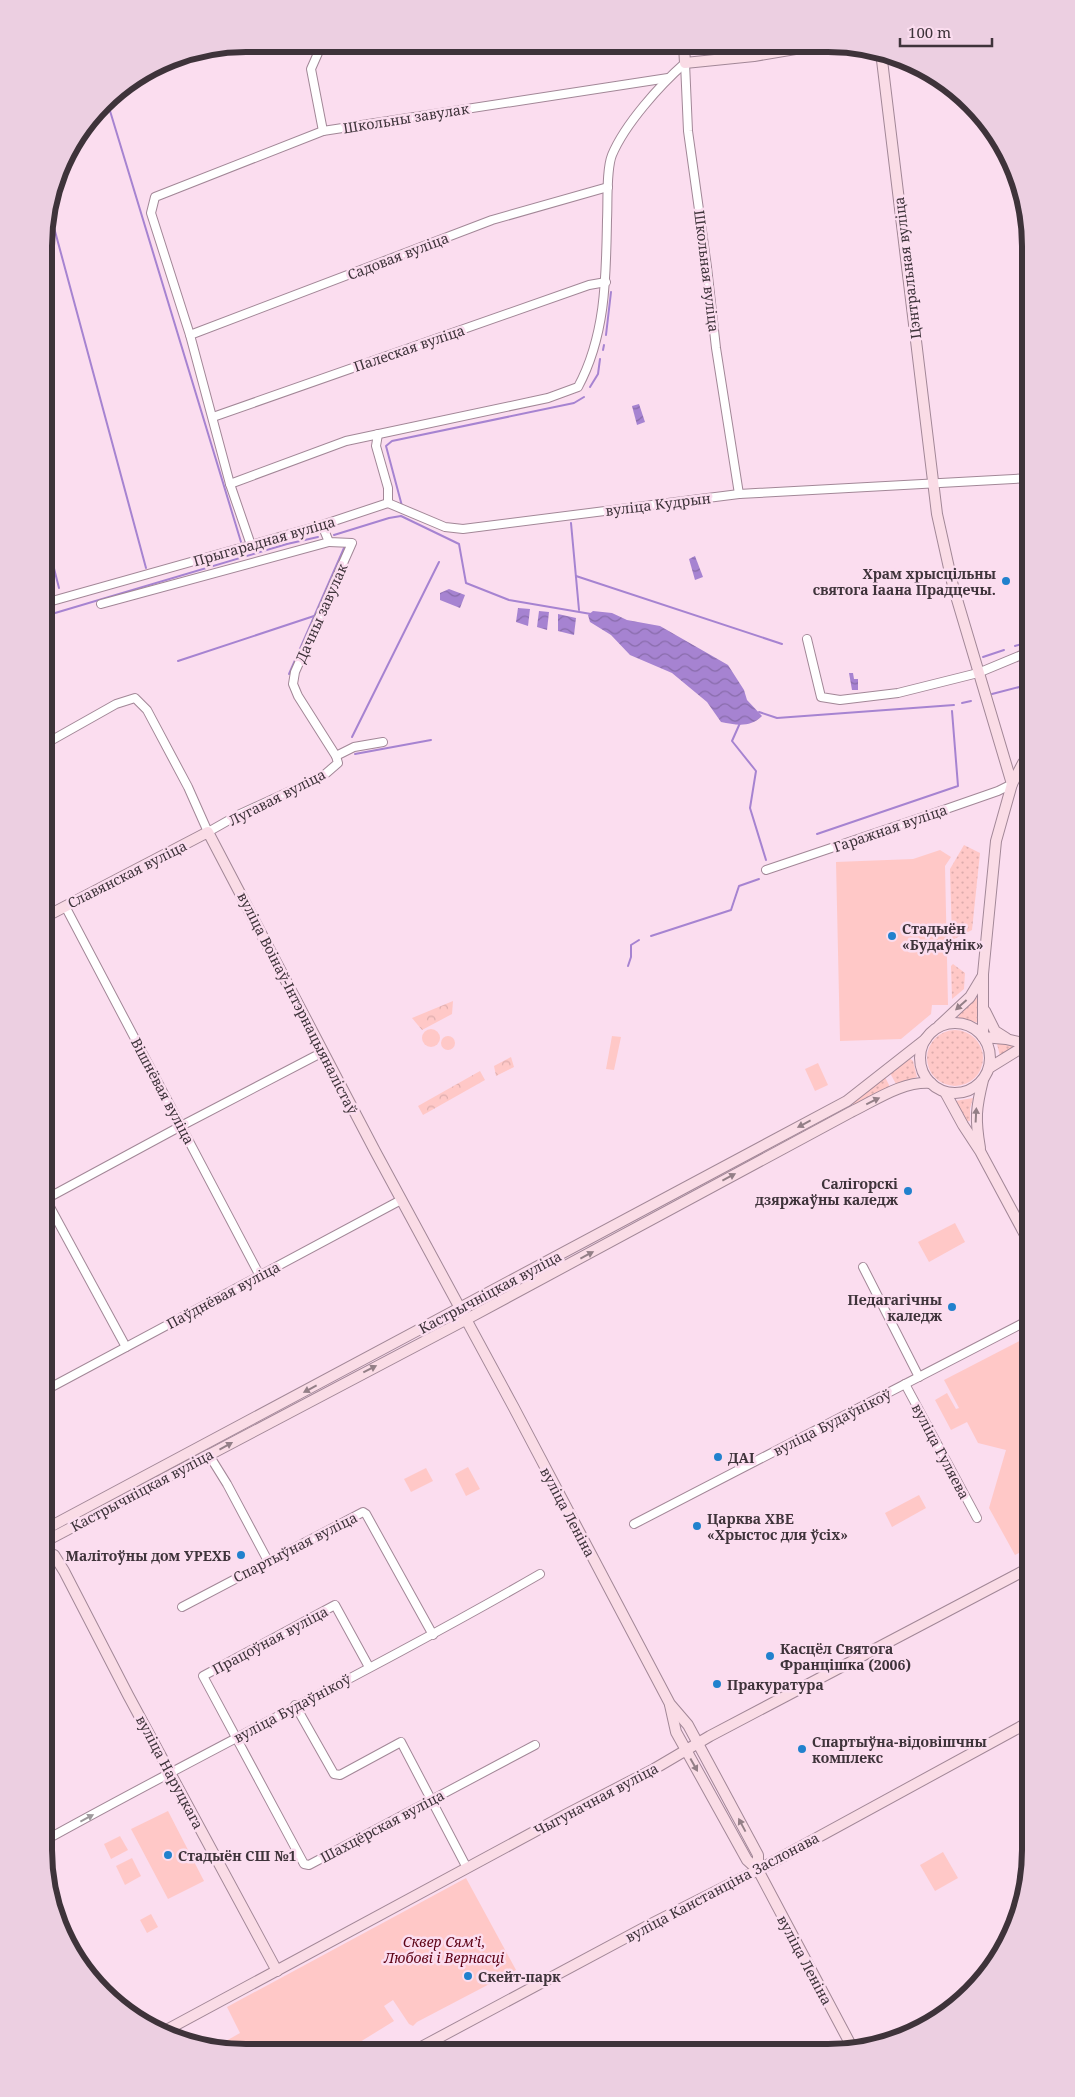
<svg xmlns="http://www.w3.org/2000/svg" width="1075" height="2097" viewBox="0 0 1075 2097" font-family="'Noto Serif',serif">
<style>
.grass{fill:url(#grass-dots)}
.forest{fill:url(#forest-crowns)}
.park{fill:#ffc8c7}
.water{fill:url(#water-waves)}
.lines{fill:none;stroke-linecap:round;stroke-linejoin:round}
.stream{stroke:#a683d1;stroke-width:2}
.street-casing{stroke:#a28797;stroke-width:10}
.secondary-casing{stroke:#a28797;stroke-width:12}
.street{stroke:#fff;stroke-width:8}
.secondary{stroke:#fadce6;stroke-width:10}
.oneway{fill:#937f87}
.oneway2{fill:#9e999c}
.poi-dot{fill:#2181cd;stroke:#fbddef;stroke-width:2}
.labels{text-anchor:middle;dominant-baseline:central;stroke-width:5;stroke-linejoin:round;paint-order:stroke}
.street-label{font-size:14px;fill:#3e333a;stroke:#fbddef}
.poi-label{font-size:14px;font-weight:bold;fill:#3e333a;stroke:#fbddef;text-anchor:start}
.park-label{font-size:14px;font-style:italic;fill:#5c0215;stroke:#fbddef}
.rim{fill:none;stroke:#3e333a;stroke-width:6}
</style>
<defs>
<pattern id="grass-dots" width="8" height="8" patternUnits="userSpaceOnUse" patternTransform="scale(1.25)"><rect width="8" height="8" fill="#ffc8c7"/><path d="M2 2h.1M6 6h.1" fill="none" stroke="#dcacac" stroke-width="1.8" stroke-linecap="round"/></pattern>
<pattern id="forest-crowns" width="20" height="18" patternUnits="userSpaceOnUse" patternTransform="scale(1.25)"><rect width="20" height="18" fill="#ffc8c7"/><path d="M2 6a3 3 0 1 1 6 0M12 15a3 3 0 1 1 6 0" fill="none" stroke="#dcacac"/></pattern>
<pattern id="water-waves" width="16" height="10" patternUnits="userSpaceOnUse" patternTransform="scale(1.25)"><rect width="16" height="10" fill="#a683d1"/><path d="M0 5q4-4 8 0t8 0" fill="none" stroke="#896cab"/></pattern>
</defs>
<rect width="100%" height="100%" fill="#fbddef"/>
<!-- grass -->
<g class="grass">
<polygon points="964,845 980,853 972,930 952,940 950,869"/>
<polygon points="953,964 965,973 964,989 952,999 951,966"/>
<polygon points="976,998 979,999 979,1023 959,1018 958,1015"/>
<circle cx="955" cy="1058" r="28"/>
<polygon points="996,1040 1016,1046 1000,1056"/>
<polygon points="909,1058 913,1061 917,1077 896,1084 890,1073"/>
<polygon points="885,1077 890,1087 854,1106 852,1104"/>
<polygon points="973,1098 970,1109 970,1121 965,1122 955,1101"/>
</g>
<!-- forest -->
<g class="forest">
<polygon points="453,1001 452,1014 422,1030 412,1018"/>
<polygon points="511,1057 514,1067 496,1076 494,1066"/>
<polygon points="480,1071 485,1080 423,1115 418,1106"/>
</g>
<!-- park -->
<g class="park">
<polygon points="940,850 951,857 945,866 948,1005 932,1005 931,1014 901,1039 840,1041 836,862 913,859"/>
<circle cx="431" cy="1038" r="9"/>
<polygon points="612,1036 621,1037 614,1070 606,1069"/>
<circle cx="448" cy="1043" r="7"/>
<polygon points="818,1063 828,1085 815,1091 805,1069"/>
<polygon points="955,1223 965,1242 929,1262 918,1242"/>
<polygon points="1031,1335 1031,1547 1015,1555 989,1508 1006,1450 978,1443 967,1422 951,1430 935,1400 947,1393 956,1409 959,1408 944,1380"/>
<polygon points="468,1467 480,1489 466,1496 455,1474"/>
<polygon points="426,1468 433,1481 411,1492 404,1479"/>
<polygon points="919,1495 926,1508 892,1527 885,1513"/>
<polygon points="168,1811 204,1881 168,1899 131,1829"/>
<polygon points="120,1836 128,1850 111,1859 104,1844"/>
<polygon points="943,1852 958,1878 935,1891 920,1865"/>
<polygon points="132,1858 141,1876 125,1885 116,1866"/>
<polygon points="466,1878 516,1970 417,2022 413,2026 409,2024 393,2000 384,2006 394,2021 360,2042 366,2052 220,2051 212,2049 240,2033 227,2007"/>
<polygon points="151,1914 158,1927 147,1933 140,1920"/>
</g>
<!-- water -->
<g class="water">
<polygon points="639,404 645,422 637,425 632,406"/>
<polygon points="695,556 703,577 695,580 689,559"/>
<polygon points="449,589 465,595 460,608 440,600 440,593"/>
<polygon points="518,608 530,609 528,626 516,622"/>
<polygon points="539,611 549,612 547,630 537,627"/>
<path d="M593 611 612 613 627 620 660 626 728 665 744 690 747 700 762 716C750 728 736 725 721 722L707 702 672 673 630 655 611 635 590 622 588 615Z"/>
<polygon points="558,614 576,618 574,635 558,631"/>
<polygon points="849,673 853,673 854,679 858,679 858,690 852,690"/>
</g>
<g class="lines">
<!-- stream -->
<g class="stream">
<polyline points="107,101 241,542"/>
<polyline points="49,209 146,568"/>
<polyline points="606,335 611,292"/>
<polyline points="603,350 604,345"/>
<polyline points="590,387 598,374 600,359"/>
<polyline points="402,506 386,446 392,441 574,403 584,397"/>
<polyline points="571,523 579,610"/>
<polyline points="45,533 59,588"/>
<polyline points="334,535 389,518 401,516 459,544 466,583 509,600 591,614"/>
<polyline points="576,576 782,644"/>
<polyline points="45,616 287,544 318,537"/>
<polyline points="1015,646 1031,641"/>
<polyline points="983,657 1004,650"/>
<polyline points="178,661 314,616"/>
<polyline points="289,674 344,548"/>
<polyline points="992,694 1031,684"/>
<polyline points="962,703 971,701"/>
<polyline points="759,712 777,718 954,705"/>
<polyline points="740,723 732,741 756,771 750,808 766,860"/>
<polyline points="352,737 439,562"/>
<polyline points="355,754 431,740"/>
<polyline points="817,834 958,786 952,711"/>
<polyline points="651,936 731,910 739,886 759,879"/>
<polyline points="628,966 631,957 631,945 639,940"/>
</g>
<defs>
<g id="street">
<polyline points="322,44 311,69 323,131"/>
<polyline points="685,63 688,131 707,267 716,348 739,494"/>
<polyline points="190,335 492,220 608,187"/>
<polyline points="213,417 589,285 606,282"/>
<path d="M230 484 346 441 548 398 578 387C606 335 606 277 607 220 608 203 606 170 612 155 625 124 660 85 685 63"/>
<polyline points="388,503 445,527 463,529 739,494 1031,478"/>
<polyline points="251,545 230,484 190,335 151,213 155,197 323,131 668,78"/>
<polyline points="45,603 322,525 388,503 388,488 376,446 378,434"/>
<polyline points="101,604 329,542"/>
<polyline points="807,639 821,697 840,700 898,693 978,673 1031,651"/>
<polyline points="45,744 116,704 135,698 147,710 188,787 208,832 238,815 323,776 338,763 336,756 298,696 293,684 295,672 352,543 329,542 322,525"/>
<polyline points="336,756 354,747 383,742"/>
<polyline points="766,870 929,815 998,791 1012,784"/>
<polyline points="65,906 260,1276"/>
<polyline points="44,1196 126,1347"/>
<polyline points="44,1200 181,1126 323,1052"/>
<polyline points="863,1267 919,1377"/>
<polyline points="905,1384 977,1518"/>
<polyline points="44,1391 401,1200"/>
<polyline points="209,1455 227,1484 268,1561"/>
<polyline points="634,1524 1031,1319"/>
<polyline points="182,1607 363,1512 366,1514 433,1635"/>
<polyline points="369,1667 335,1605 203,1676 304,1864 309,1865 535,1745"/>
<polyline points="295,1705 334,1774 340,1775 401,1742 467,1868"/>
<path d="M44 1841C208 1750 377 1668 540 1574"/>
</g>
<g id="secondary">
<polyline points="684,46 685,63 754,56 807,47"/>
<polyline points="881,52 937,514 953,586 1012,784"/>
<polyline points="45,917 208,832 375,1151 514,1408 670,1704 688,1725 758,1855 758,1870"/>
<polyline points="985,1011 995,1031 1006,1038"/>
<circle cx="955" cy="1058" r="35"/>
<polyline points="939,1026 970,997 982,977"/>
<polyline points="983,1037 983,974 996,841 1012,784 1023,763 1031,752"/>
<polyline points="983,1037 1006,1039 1027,1044"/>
<polyline points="989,1068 1031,1042"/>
<polyline points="945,1092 963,1125 980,1151 1031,1246"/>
<path d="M980 1148C975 1119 976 1108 983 1080"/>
<polyline points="44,1530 847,1101 926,1039"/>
<path d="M44 1542 467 1319 851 1112C876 1100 902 1081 931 1083"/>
<polyline points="44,1552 54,1555 64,1571 128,1695 277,1971"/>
<polyline points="670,1705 676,1732 747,1860 758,1870 853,2049"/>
<polyline points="161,2033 567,1814 654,1769 710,1736 1031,1567"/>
<polyline points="412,2052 653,1923 758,1870 1031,1721"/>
</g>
</defs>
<!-- street casing -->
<use href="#street" class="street-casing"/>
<!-- secondary casing -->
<use href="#secondary" class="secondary-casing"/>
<!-- street -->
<use href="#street" class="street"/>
<!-- secondary -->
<use href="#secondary" class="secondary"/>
</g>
<!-- one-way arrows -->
<defs><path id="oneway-solid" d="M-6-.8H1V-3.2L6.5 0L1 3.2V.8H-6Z" transform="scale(1.25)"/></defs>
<g class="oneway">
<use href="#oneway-solid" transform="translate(961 1005) rotate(138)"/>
<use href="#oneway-solid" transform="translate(873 1101) rotate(-26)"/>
<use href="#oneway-solid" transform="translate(976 1115) rotate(-87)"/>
<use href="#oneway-solid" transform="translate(804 1124) rotate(152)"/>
<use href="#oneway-solid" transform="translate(729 1177) rotate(-28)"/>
<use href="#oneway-solid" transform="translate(587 1255) rotate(-28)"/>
<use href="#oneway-solid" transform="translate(370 1369) rotate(-27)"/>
<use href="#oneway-solid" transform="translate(310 1389) rotate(152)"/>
<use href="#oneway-solid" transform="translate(226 1446) rotate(-29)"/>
<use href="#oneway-solid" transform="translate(694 1765) rotate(61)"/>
<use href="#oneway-solid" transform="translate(742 1825) rotate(-118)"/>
</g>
<use class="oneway2" href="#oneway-solid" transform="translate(87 1818) rotate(-28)"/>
<!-- markers -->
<g class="poi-dot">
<circle cx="1006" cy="581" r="5"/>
<circle cx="892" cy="936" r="5"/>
<circle cx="908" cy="1191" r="5"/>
<circle cx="952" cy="1307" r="5"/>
<circle cx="718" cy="1457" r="5"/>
<circle cx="697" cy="1526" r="5"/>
<circle cx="241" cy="1555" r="5"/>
<circle cx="770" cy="1656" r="5"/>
<circle cx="717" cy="1684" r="5"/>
<circle cx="802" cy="1749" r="5"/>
<circle cx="168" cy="1855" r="5"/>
<circle cx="468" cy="1976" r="5"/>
</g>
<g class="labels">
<!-- street labels -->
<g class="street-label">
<text transform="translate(406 118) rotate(-9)">Школьны завулак</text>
<text transform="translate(398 256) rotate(-21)">Садовая вуліца</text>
<text transform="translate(907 268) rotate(-97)">Цэнтральная вуліца</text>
<text transform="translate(707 271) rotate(83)">Школьная вуліца</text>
<text transform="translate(409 348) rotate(-19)">Палеская вуліца</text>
<text transform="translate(658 504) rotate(-7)">вуліца Кудрын</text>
<text transform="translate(264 541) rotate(-16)">Прыгарадная вуліца</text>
<text transform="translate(321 613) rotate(-66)">Дачны завулак</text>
<text transform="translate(277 797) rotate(-27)">Лугавая вуліца</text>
<text transform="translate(890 828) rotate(-19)">Гаражная вуліца</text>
<text transform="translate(127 874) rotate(-27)">Славянская вуліца</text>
<text transform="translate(298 1003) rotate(63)">вуліца Воінаў-Інтэрнацыяналістаў</text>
<text transform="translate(163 1091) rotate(62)">Вішнёвая вуліца</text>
<text transform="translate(490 1292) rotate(-28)">Кастрычніцкая вуліца</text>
<text transform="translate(223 1295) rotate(-28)">Паўднёвая вуліца</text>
<text transform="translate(832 1422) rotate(-27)">вуліца Будаўнікоў</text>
<text transform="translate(941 1451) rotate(62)">вуліца Гуляева</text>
<text transform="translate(142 1490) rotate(-28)">Кастрычніцкая вуліца</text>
<text transform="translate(568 1512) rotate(62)">вуліца Леніна</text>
<text transform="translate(295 1547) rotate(-27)">Спартыўная вуліца</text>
<text transform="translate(270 1640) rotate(-28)">Працоўная вуліца</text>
<text transform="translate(292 1708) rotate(-28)">вуліца Будаўнікоў</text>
<text transform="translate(170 1772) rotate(62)">вуліца Наруцкага</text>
<text transform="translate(596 1799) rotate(-28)">Чыгуначная вуліца</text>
<text transform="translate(382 1826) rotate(-28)">Шахцёрская вуліца</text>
<text transform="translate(722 1887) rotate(-28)">вуліца Канстанціна Заслонава</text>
<text transform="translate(805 1960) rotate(62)">вуліца Леніна</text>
</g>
<!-- poi labels -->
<g class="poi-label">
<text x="996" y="573" text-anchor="end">Храм хрысцільны<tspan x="996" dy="16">святога Іаана Прадцечы.</tspan></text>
<text x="902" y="928">Стадыён<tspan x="902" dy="16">«Будаўнік»</tspan></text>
<text x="898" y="1183" text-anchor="end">Салігорскі<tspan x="898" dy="16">дзяржаўны каледж</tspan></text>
<text x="942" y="1299" text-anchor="end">Педагагічны<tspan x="942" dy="16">каледж</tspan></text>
<text x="728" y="1457">ДАІ</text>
<text x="707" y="1518">Царква ХВЕ<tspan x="707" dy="16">«Хрыстос для ўсіх»</tspan></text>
<text x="231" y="1555" text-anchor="end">Малітоўны дом УРЕХБ</text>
<text x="780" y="1648">Касцёл Святога<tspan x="780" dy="16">Францішка (2006)</tspan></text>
<text x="727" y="1684">Пракуратура</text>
<text x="812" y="1741">Спартыўна-відовішчны<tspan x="812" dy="16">комплекс</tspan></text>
<text x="178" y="1855">Стадыён СШ №1</text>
<text x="478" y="1976">Скейт-парк</text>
</g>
<!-- park labels -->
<g class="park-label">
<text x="444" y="1941">Сквер Сямʼі,<tspan x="444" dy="16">Любові і Вернасці</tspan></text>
</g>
</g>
<!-- crop -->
<path d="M0 0H1075V2097H0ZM246 52H828A194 194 0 0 1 1022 246V1850A194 194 0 0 1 828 2044H246A194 194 0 0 1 52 1850V246A194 194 0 0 1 246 52Z" fill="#eccfe1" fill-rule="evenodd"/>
<path class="rim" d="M246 52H828A194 194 0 0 1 1022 246V1850A194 194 0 0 1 828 2044H246A194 194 0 0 1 52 1850V246A194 194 0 0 1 246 52Z"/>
<!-- scale -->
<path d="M900 38v8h92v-8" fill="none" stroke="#3e333a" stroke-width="2.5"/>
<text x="908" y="38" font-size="15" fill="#3e333a" stroke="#fbddef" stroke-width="4" paint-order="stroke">100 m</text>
</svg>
